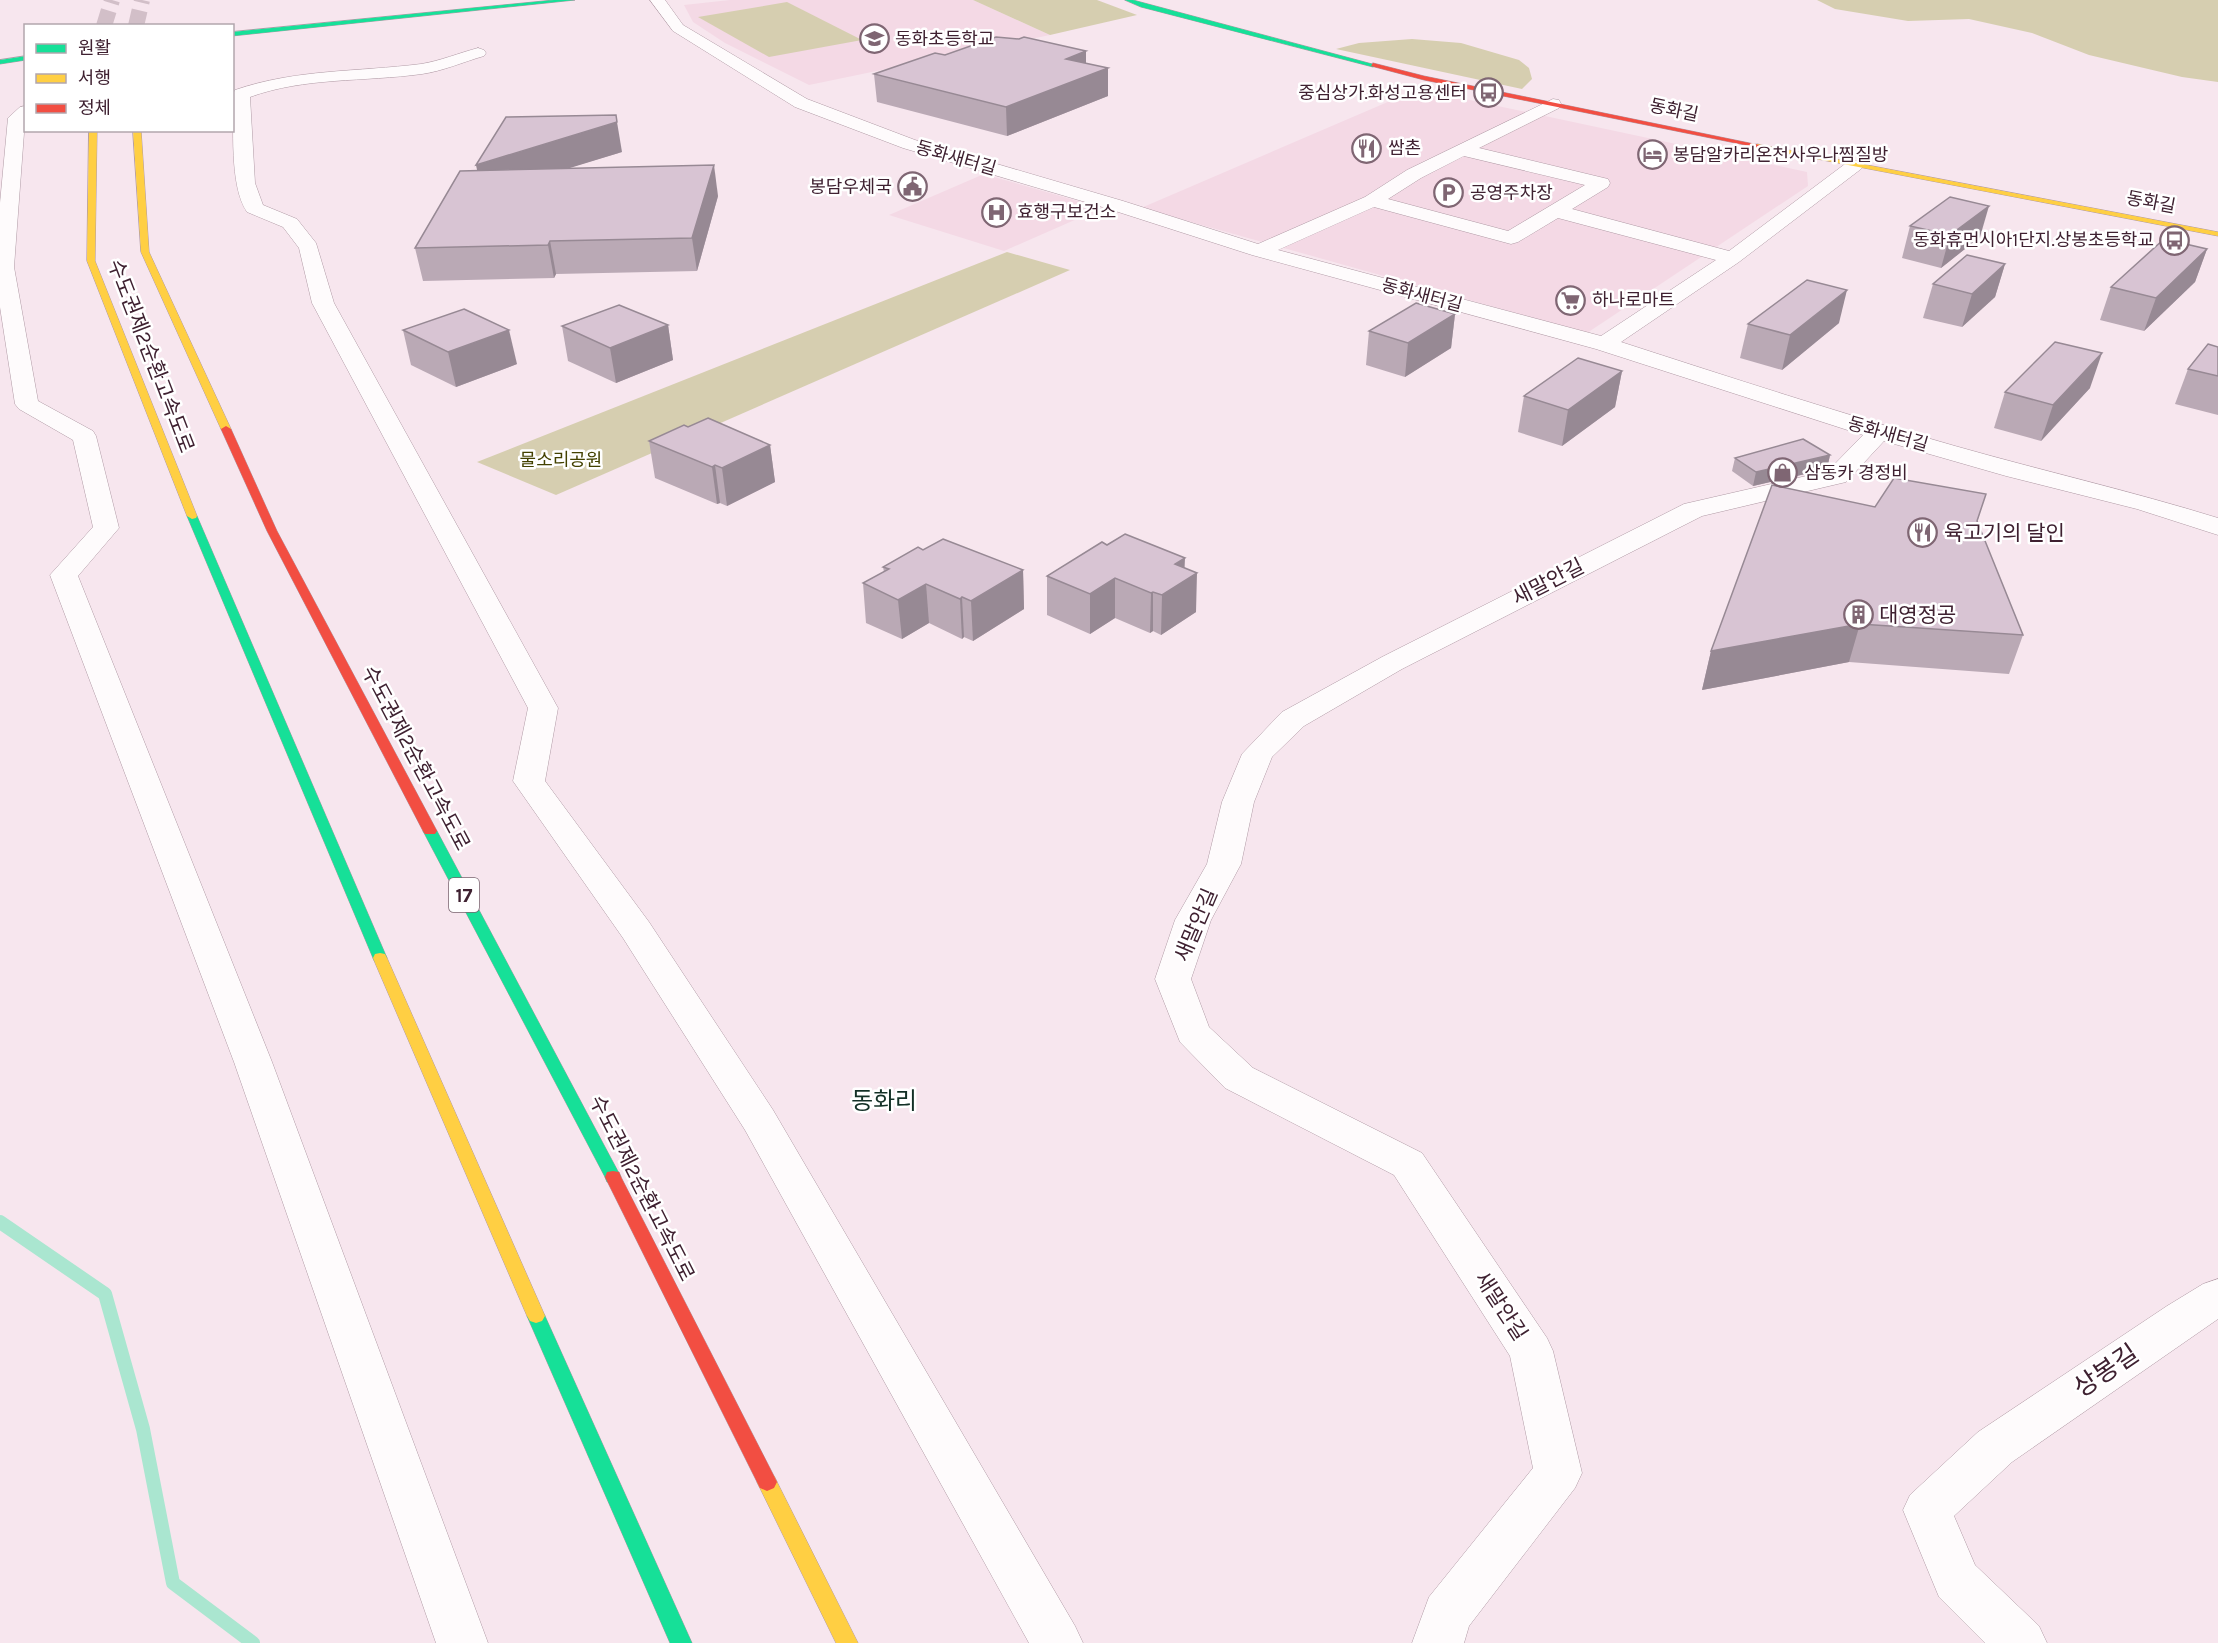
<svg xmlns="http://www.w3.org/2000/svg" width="2218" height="1643" viewBox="0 0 2218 1643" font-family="Karla,'Noto Sans KR',sans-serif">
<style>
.built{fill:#f4d9e5}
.green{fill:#d6ceb0}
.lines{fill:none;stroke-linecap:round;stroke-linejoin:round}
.stream{stroke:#aae6d0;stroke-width:14}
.highway-tunnel{stroke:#d2bfc8;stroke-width:16;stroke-dasharray:16 8;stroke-linecap:butt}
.street-casing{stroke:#b09aa5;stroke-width:1}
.fast-casing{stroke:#b09aa5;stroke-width:1}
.slow-casing{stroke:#b09aa5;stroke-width:1}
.jam-casing{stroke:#b09aa5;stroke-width:1}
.street{fill:#fefbfc;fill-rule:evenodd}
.fast{fill:#16e098;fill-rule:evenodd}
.slow{fill:#ffcf43;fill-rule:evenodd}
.jam{fill:#f24e42;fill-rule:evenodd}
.wall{fill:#baa9b5}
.shaded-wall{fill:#978994}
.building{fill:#d8c4d3;stroke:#978994;stroke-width:1.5}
.labels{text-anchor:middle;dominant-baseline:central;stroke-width:5;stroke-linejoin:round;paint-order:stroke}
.far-poi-label{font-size:18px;fill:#3f2131;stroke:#fff;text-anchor:start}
.far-street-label{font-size:18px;fill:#3f2131;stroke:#fff}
.far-park-label{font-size:18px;fill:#434100;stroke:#fff}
.shield{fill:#fff;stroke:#79646f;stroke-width:1.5}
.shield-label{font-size:20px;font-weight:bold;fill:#3f2131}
.street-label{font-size:21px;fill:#3f2131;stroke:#fff}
.poi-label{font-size:21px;fill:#3f2131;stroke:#fff;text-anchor:start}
.quarter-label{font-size:24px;fill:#133026;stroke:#fff}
.near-street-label{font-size:26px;fill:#3f2131;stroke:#fff}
</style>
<rect width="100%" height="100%" fill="#f7e6ee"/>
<!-- built -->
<g class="built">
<polygon points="730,0 973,0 1050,35 809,85 725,43 693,22 684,5"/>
<polygon points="1418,89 1807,172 1808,186 1587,333 1141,208"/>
<polygon points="984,174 1102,208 1004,251 889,215"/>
</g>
<!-- green -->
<g class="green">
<polygon points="973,0 1097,0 1137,15 1050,35"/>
<polygon points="1817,0 2218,0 2218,82 2182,77 2089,55 2032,33 1969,19 1908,21 1835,9"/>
<polygon points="787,2 862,40 769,57 698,17"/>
<polygon points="1412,39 1461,43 1519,60 1529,68 1532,79 1522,89 1336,49 1359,43"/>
<polygon points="1007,252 1070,270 556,495 477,462"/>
</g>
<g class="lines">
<!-- stream -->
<polyline class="stream" points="0,1222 105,1294 143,1429 173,1583 253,1643"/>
<!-- highway-tunnel -->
<g class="highway-tunnel">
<polyline points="104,26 112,0"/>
<polyline points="136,26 142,0"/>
</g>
<defs>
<g id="street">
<path d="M650 0H665L683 25 807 99 915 140 1123 201 1258 244 1365 197 1407 170 1553 99 1559 100 1561 104 1559 108 1479 148 1608 179 1610 183 1608 187 1572 209 1729 251 1849 161H1861L1864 165 1861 169 1739 262 1621 342C1732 378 1843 414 1955 446 2043 471 2131 491 2218 518V535L2137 509 2006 476 1884 441 1846 482 1702 516 1402 669 1304 726 1272 757 1254 802 1241 864 1211 920 1191 979 1209 1027 1253 1068 1422 1153 1547 1338 1553 1351 1582 1473 1575 1488 1469 1626 1464 1643H1412L1429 1597 1533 1468 1510 1356 1394 1175 1225 1088 1180 1042 1155 979 1175 920 1207 864 1222 802 1242 754 1282 712 1382 657 1684 504 1828 471 1863 435 1596 349 1252 255 1109 209 903 148 795 107 673 31ZM1464 156 1585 185 1508 231 1388 199 1421 178ZM1374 207 1511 244 1518 242 1558 218 1716 260 1601 336 1278 250Z"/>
<path d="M478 48 484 50 486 53 484 56C463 62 443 71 422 74 364 82 305 77 250 97L255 183 263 205 297 219 316 243 334 303 558 708 545 781 649 922 773 1110 1075 1626 1083 1643H1029L745 1130 623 938 513 781 528 708 312 303 299 248 283 227 247 212C229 186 234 126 233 94L235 90C296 69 358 72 421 64 440 61 459 53 478 48Z"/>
<polygon points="26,106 14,267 38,401 93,431 96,436 119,528 78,576 272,1062 488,1643 436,1643 234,1062 50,575 93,527 73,440 19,409 15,404 0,307 0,203 8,118 20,107"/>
<polygon points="2218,1279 2218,1319 2012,1462 1954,1516 1975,1565 2039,1626 2047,1643 1985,1643 1939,1597 1903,1510 1910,1495 1978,1432 2167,1306 2203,1284"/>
</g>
<g id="fast">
<polygon points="554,0 575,0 232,36 232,32"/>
<polygon points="1125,0 1133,0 1376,65 1373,67 1141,7"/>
<polygon points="26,56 26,60 0,64 0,60"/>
<polygon points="192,513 197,516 387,958 385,962 375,962 373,958 187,516"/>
<polygon points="430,827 437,831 621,1177 619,1182 613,1183 607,1182 605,1177 423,831"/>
<polygon points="536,1309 542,1311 545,1316 692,1643 670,1643 527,1316 530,1311"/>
</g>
<g id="slow">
<polygon points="89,130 97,130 95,261 197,516 196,518 192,519 187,516 87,261"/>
<polygon points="133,130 141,130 149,252 231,429 230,431 226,432 221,429 141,252"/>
<polygon points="1757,144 2218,232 2218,236 1760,148 1757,148"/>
<polygon points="380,953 385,954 387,958 545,1316 542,1321 536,1323 530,1321 527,1316 373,958 375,954"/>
<polygon points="767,1473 774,1476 858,1643 836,1643 757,1482 760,1476"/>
</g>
<g id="jam">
<polygon points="1373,63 1424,76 1764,146 1760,148 1424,80 1371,66"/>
<polygon points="226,426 231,429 277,531 437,831 435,834 425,834 423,831 267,531 221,429"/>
<polygon points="613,1171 619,1172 621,1177 774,1476 777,1482 774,1488 767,1491 760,1488 605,1177 607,1172"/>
</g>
</defs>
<!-- street casing -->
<use href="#street" class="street-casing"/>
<!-- fast casing -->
<use href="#fast" class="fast-casing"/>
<!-- slow casing -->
<use href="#slow" class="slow-casing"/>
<!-- jam casing -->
<use href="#jam" class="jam-casing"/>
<!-- street -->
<use href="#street" class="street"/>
<!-- fast -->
<use href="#fast" class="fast"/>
<!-- slow -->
<use href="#slow" class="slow"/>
<!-- jam -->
<use href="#jam" class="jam"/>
</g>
<!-- wall -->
<g class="wall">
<polygon points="1086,51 1086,63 1108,96 1007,136 877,102 874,74 945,55"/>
<polygon points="622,152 568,168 718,196 697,271 556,274 554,278 423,281 415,248 477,170"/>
<polygon points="1910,226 1980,237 1941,268 1902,258"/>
<polygon points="2207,249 2195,282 2144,331 2100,320 2111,287"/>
<polygon points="2005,264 1995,297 1962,327 1923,318 1933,284"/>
<polygon points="1455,314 1451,348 1405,377 1366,365 1369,331"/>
<polygon points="1839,323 1782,370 1740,358 1748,324"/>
<polygon points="668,325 673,360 616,383 568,361 562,326"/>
<polygon points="403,330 517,364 456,387 411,365"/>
<polygon points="2218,347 2218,415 2175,404 2188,369"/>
<polygon points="1622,371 1615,407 1562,446 1518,432 1524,396"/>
<polygon points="2090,388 2041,441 1994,428 2005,392"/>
<polygon points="688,427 770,445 775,482 727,506 720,503 717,504 655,478 649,441"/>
<polygon points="1830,455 1827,469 1753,486 1732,471 1735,458"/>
<polygon points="1986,494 1977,522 2023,635 2009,674 1849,662 1702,690 1711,651 1875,507"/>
<polygon points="1107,545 1185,568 1196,612 1161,635 1153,631 1150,633 1115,618 1090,634 1047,615 1047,576"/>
<polygon points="923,550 1023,570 1024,609 973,641 964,637 962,639 929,623 902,639 866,623 863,583 884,572 883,567"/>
</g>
<!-- shaded-wall -->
<g class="shaded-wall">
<polygon points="1086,51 1086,76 1108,68 1108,96 1007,136 1006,107 1066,59"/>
<polygon points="617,122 622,152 482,195 476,165"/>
<polygon points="714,165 718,196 697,271 692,238"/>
<polygon points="1989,206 1980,237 1941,268 1950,235"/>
<polygon points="550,241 556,274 554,278 548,245"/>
<polygon points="2207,249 2195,282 2144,331 2156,298"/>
<polygon points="2005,264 1995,297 1962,327 1972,294"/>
<polygon points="1847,290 1839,323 1782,370 1790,335"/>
<polygon points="1455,314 1451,348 1405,377 1408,343"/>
<polygon points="668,325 673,360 616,383 610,348"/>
<polygon points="509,330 517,364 456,387 448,352"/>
<polygon points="2102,353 2090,388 2041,441 2053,405"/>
<polygon points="1622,371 1615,407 1562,446 1568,410"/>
<polygon points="770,445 775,482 727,506 722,468"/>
<polygon points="1830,455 1827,469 1753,486 1756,472"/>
<polygon points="715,465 720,503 717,504 712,467"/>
<polygon points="1185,558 1184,581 1197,573 1196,612 1161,635 1162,595 1175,564"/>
<polygon points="1023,570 1024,609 973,641 971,601"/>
<polygon points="1115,578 1115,618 1090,634 1090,594"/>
<polygon points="926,584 929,623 902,639 898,600"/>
<polygon points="1153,592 1153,631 1150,633 1151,593"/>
<polygon points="962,597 964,637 962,639 960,599"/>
<polygon points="1860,624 1849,662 1702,690 1711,651"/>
</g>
<!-- building -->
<g class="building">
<polygon points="996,37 1019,39 1024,37 1086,51 1066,59 1108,68 1006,107 874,74 935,53 945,55"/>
<polygon points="616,115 617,122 476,165 506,117"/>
<polygon points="714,165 692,238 550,241 548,245 415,248 460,171"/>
<polygon points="1950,197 1989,206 1950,235 1910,226"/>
<polygon points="2164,239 2207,249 2156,298 2111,287"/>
<polygon points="1967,255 2005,264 1972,294 1933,284"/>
<polygon points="1807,280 1847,290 1790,335 1748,324"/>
<polygon points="1416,303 1455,314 1408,343 1369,331"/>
<polygon points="619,305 668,325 610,348 562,326"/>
<polygon points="464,309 509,330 448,352 403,330"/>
<polygon points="2055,342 2102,353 2053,405 2005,392"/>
<polygon points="2208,344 2218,347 2218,376 2188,369"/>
<polygon points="1578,358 1622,371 1568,410 1524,396"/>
<polygon points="708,418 770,445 722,468 715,465 712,467 649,441 684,425 688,427"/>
<polygon points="1803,439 1830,455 1756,472 1735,458"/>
<polygon points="1894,478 1986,494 1977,521 2023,635 1860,624 1711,651 1772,485 1875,507"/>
<polygon points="1125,534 1185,558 1175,564 1197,573 1162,595 1153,592 1151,593 1115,578 1090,594 1047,576 1102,542 1107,545"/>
<polygon points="943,539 1023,570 971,601 962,597 960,599 926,584 898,600 863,583 889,569 883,567 918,547 923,550"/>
</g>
<!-- icons -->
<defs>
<symbol id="school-ring" viewBox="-11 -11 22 22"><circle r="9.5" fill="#fff" stroke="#7f6673" stroke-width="1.5"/><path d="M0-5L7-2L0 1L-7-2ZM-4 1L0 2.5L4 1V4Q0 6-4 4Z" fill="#7f6673"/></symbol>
<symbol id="bus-ring" viewBox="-11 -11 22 22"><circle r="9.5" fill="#fff" stroke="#7f6673" stroke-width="1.5"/><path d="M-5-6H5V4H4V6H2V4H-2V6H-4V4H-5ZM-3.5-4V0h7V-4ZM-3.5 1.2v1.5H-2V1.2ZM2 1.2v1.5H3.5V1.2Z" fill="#7f6673"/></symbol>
<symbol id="restaurant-ring" viewBox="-11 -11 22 22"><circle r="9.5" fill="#fff" stroke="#7f6673" stroke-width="1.5"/><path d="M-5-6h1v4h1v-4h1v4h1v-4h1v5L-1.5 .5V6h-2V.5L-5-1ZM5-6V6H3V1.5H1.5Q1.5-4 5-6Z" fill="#7f6673"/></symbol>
<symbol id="hotel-ring" viewBox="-11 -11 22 22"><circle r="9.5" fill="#fff" stroke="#7f6673" stroke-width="1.5"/><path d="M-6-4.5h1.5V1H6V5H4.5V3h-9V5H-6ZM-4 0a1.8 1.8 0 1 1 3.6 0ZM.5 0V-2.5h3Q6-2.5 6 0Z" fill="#7f6673"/></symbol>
<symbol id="civic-ring" viewBox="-11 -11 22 22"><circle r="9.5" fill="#fff" stroke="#7f6673" stroke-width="1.5"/><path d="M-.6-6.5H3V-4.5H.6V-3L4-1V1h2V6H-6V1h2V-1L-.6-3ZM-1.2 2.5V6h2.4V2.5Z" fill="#7f6673"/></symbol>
<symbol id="parking-ring" viewBox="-11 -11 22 22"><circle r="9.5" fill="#fff" stroke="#7f6673" stroke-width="1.5"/><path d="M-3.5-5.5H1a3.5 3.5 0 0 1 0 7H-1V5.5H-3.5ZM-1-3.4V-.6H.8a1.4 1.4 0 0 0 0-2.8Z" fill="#7f6673"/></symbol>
<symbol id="hospital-ring" viewBox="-11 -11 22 22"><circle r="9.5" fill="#fff" stroke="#7f6673" stroke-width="1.5"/><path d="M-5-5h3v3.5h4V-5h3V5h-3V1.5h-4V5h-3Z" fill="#7f6673"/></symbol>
<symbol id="supermarket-ring" viewBox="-11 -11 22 22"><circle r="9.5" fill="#fff" stroke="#7f6673" stroke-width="1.5"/><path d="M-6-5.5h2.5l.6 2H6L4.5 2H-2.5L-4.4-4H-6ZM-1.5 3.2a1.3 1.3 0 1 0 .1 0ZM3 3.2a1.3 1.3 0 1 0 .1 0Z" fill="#7f6673"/></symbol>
<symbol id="shop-ring" viewBox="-11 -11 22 22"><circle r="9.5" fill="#fff" stroke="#7f6673" stroke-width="1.5"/><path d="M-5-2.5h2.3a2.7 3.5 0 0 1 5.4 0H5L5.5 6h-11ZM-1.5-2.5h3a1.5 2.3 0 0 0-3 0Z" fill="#7f6673"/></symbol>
<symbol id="building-ring" viewBox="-11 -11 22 22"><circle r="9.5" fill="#fff" stroke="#7f6673" stroke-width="1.5"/><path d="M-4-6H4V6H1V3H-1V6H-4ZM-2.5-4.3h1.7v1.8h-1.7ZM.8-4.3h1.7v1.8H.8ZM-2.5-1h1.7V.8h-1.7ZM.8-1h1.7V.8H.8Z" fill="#7f6673"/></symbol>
</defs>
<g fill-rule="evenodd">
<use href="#school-ring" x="858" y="22" width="33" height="33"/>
<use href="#bus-ring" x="1472" y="76" width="33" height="33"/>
<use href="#restaurant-ring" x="1350" y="132" width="33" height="33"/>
<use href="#hotel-ring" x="1636" y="138" width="33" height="33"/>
<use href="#civic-ring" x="896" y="170" width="33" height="33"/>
<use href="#parking-ring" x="1432" y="176" width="33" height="33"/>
<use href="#hospital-ring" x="980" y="196" width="33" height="33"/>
<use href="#bus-ring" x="2158" y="224" width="33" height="33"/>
<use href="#supermarket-ring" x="1554" y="284" width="33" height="33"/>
<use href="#shop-ring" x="1766" y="456" width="33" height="33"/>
<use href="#restaurant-ring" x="1906" y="516" width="33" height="33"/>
<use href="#building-ring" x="1842" y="598" width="33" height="33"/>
</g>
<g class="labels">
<!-- far-poi labels -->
<g class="far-poi-label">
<text x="895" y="39">동화초등학교</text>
<text x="1467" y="93" text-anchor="end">중심상가.화성고용센터</text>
<text x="1388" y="148">쌈촌</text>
<text x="1673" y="155">봉담알카리온천사우나찜질방</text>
<text x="892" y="187" text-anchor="end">봉담우체국</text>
<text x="1470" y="193">공영주차장</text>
<text x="1017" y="212">효행구보건소</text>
<text x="2154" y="240" text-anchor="end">동화휴먼시아1단지.상봉초등학교</text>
<text x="1592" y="300">하나로마트</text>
<text x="1804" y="473">삼동카 경정비</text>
</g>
<!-- far-street labels -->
<g class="far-street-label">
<text transform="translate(1674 110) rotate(12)">동화길</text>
<text transform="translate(956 158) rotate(16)">동화새터길</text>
<text transform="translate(2151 202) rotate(11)">동화길</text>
<text transform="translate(1422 295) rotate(15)">동화새터길</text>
<text transform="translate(1888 434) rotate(16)">동화새터길</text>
</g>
<!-- far-park labels -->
<g class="far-park-label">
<text x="561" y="460">물소리공원</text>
</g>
<!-- shield labels -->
<rect class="shield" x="449" y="878" width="30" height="34" rx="4.5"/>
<g class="shield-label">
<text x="464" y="895">17</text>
</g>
<!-- street labels -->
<g class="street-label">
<text transform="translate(151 356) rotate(69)">수도권제2순환고속도로</text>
<text transform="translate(1548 582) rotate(-27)">새말안길</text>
<text transform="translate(416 758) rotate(62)">수도권제2순환고속도로</text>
<text transform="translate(1196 925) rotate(-67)">새말안길</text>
<text transform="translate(642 1188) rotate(63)">수도권제2순환고속도로</text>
<text transform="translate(1501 1306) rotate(57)">새말안길</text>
</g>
<!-- poi labels -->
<g class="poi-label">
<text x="1944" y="533">육고기의 달인</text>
<text x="1879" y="615">대영정공</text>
</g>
<!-- quarter labels -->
<g class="quarter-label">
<text x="884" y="1101">동화리</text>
</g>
<!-- near-street labels -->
<g class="near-street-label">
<text transform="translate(2106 1371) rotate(-34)">상봉길</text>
</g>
</g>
<!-- legend -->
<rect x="24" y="24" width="210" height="108" fill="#ffffff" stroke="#b2a6ad" stroke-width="1.5"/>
<rect x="36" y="44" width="30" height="9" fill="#16e098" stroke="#b2a6ad" stroke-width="1.5"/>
<text x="78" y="54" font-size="18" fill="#3f2131">원활</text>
<rect x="36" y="74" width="30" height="9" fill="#ffcf43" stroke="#b2a6ad" stroke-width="1.5"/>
<text x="78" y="84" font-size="18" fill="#3f2131">서행</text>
<rect x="36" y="104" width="30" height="9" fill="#f24e42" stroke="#b2a6ad" stroke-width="1.5"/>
<text x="78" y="114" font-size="18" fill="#3f2131">정체</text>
</svg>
